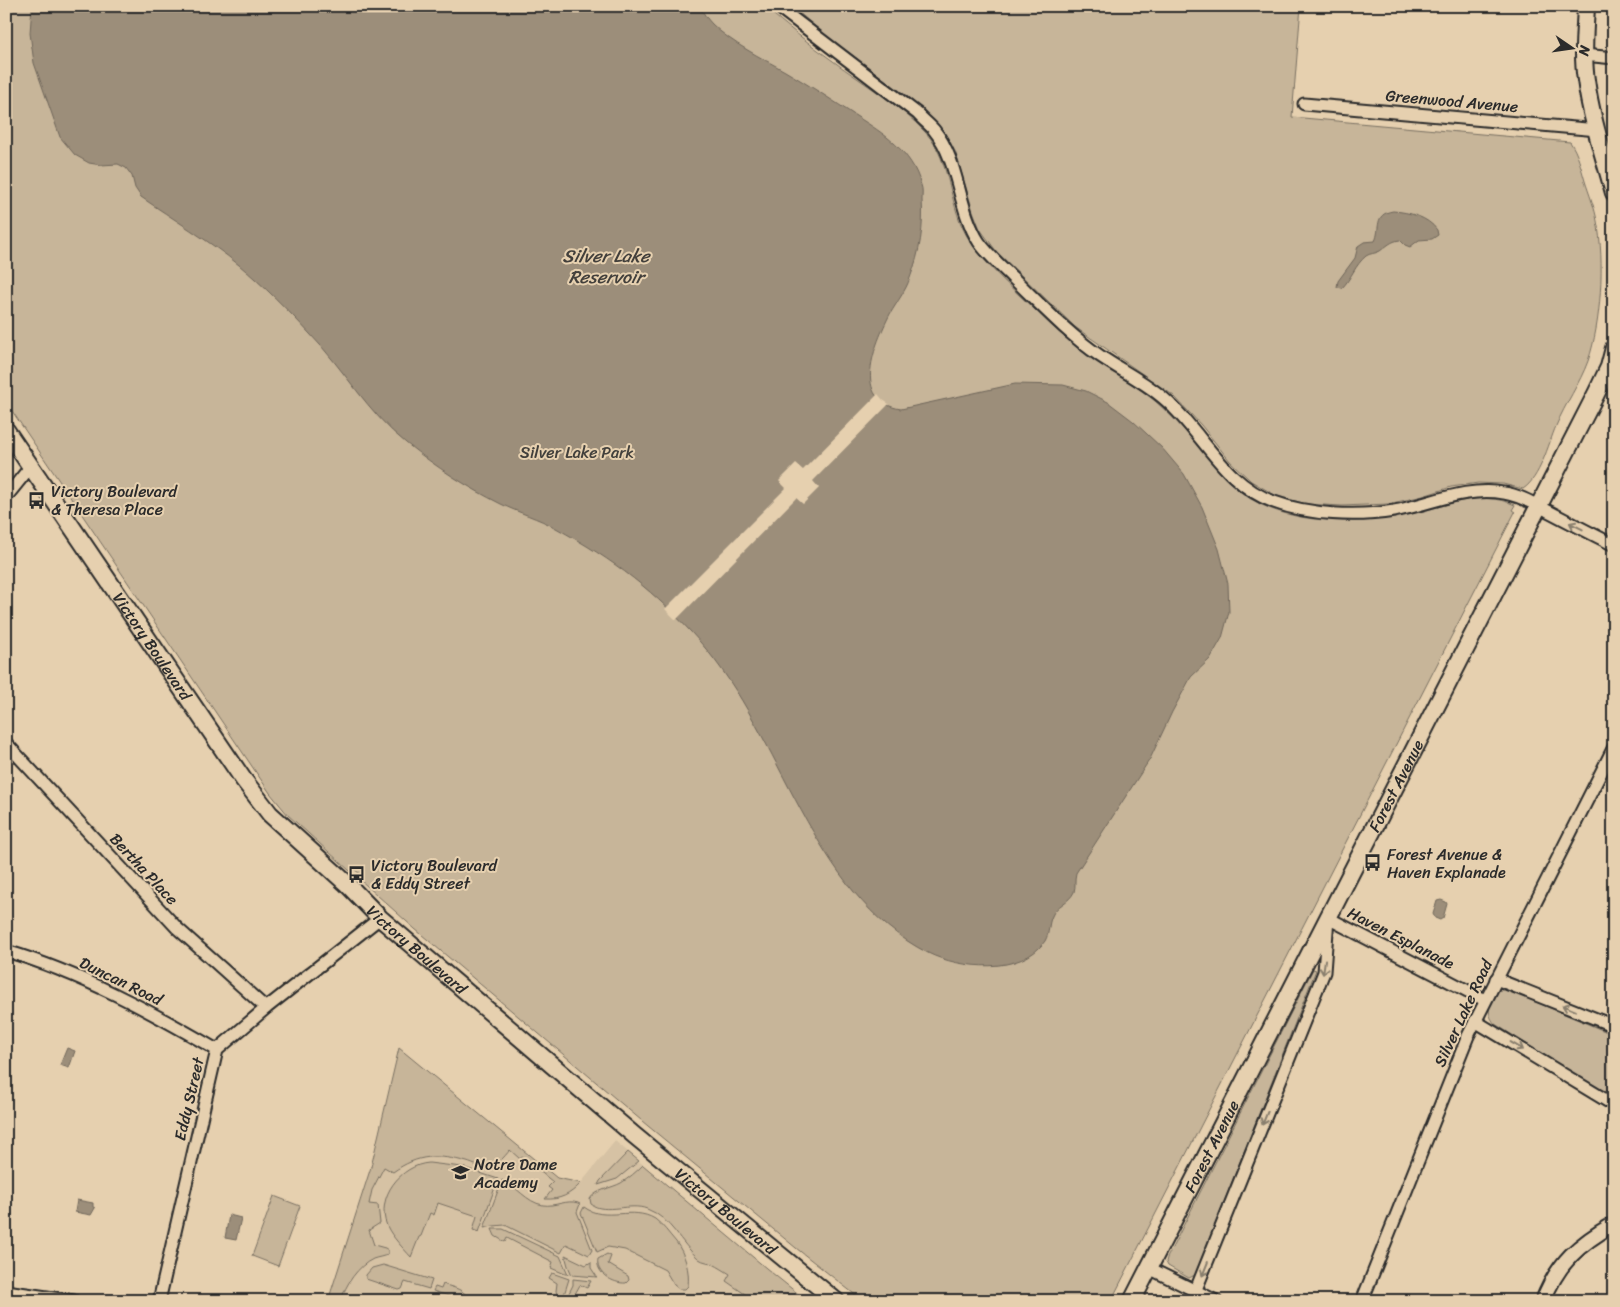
<svg xmlns="http://www.w3.org/2000/svg" width="1620" height="1307" viewBox="0 0 1620 1307" font-family="Sriracha,sans-serif">
<style>
.built{fill:#d6c2a4}
.green{fill:#c7b599;stroke:#797062}
.water{fill:#9c8e7a;stroke:#6f665a}
.pier{fill:#e6d0af}
.lines{fill:none;stroke-linecap:round;stroke-linejoin:round}
.minor-casing{stroke:#2b2b2b;stroke-width:15}
.tertiary-casing{stroke:#2b2b2b;stroke-width:18}
.secondary-casing{stroke:#2b2b2b;stroke-width:20}
.minor{stroke:#e6d0af;stroke-width:11}
.tertiary{stroke:#e6d0af;stroke-width:14}
.secondary{stroke:#e6d0af;stroke-width:16}
.oneway{stroke:#887e6d}
.labels{text-anchor:middle;dominant-baseline:central;stroke-width:4;stroke-linejoin:round;paint-order:stroke}
.street-label{font-size:16px;fill:#2b2b2b;stroke:#e6d0af}
.park-label{font-size:16px;fill:#42403c;stroke:#e6d0af}
.poi-label{font-size:16px;fill:#2b2b2b;stroke:#e6d0af;text-anchor:start}
.water-label{font-size:18px;font-style:italic;fill:#423f3b;stroke:#e6d0af}
</style>
<rect width="100%" height="100%" fill="#e6d0af"/>
<filter id="ink" filterUnits="userSpaceOnUse"><feTurbulence type="fractalNoise" baseFrequency=".02" numOctaves="2"/><feDisplacementMap in="SourceGraphic" scale="10" xChannelSelector="R" yChannelSelector="G"/><feConvolveMatrix kernelMatrix="1 2 1 2 8 2 1 2 1" color-interpolation-filters="sRGB"/></filter>
<g filter="url(#ink)">
<!-- built -->
<polygon class="built" points="399,1048 557,1178 581,1183 615,1141 766,1268 807,1301 328,1301 371,1167"/>
<!-- green -->
<g class="green">
<path d="M6 6H763C786 25 809 44 833 61 864 84 899 104 926 133 952 161 948 209 970 241 987 267 1012 288 1034 309 1045 319 1055 330 1067 339 1095 362 1127 378 1155 401 1170 414 1184 429 1196 444 1216 466 1232 491 1260 504 1302 525 1365 524 1410 514 1445 507 1480 489 1515 505L1512 510 1515 512 1111 1301H863L796 1248 648 1126 415 929 358 878 361 875 353 868 350 871 288 815 270 793 6 402Z"/>
<path d="M791 6H1301L1292 117 1570 142C1578 153 1581 168 1585 181 1589 194 1595 208 1597 221 1605 260 1601 324 1588 361 1580 383 1565 404 1556 426 1548 445 1540 478 1523 489L1503 484 1478 483 1451 487 1423 496 1388 504 1342 506 1306 504 1275 495 1251 481 1230 461 1201 425 1174 396 1075 327 997 252 980 229 973 211 955 151 936 123 907 96 828 37Z"/>
<polygon points="1313,969 1316,970 1195,1275 1189,1278 1168,1266 1166,1262 1167,1258"/>
<path d="M1499 990 1510 991 1614 1035V1099L1495 1024C1485 1013 1489 1000 1499 990Z"/>
<path d="M399 1048 557 1178 581 1183C570 1195 560 1200 545 1199L552 1190 548 1187 553 1182 522 1157 520 1159 510 1150C504 1157 498 1165 489 1167 482 1169 474 1164 467 1162 438 1154 418 1154 393 1172L384 1167 372 1190 369 1204 378 1205 380 1223 369 1230 374 1245 385 1248 388 1250V1254C384 1257 378 1257 373 1259 358 1266 345 1285 341 1301H328L371 1167Z"/>
<polygon points="628,1152 639,1161 617,1179 598,1185 600,1181"/>
<path d="M429 1163 462 1167 498 1179 479 1232 473 1230 477 1216 438 1203 434 1215 430 1213 421 1236 419 1237 411 1257C403 1248 392 1237 387 1226 375 1197 401 1165 429 1163Z"/>
<path d="M643 1165 766 1268 807 1301H755L726 1281 730 1274C725 1271 719 1267 713 1264 709 1262 703 1262 699 1259 680 1243 671 1218 647 1209 630 1202 605 1215 591 1204L590 1199C595 1190 612 1188 621 1183 629 1178 636 1172 643 1165Z"/>
<path d="M502 1180C517 1186 526 1202 543 1205 555 1207 567 1199 578 1203L580 1204 577 1212 592 1250 589 1255 566 1244 561 1253 505 1225 493 1226 484 1228Z"/>
<polygon points="274,1196 300,1206 278,1266 252,1256"/>
<path d="M584 1207C605 1223 632 1205 655 1219 663 1225 669 1234 676 1242 685 1254 690 1271 688 1286L685 1289H679L674 1285 665 1270 625 1250 608 1247 597 1252 581 1213Z"/>
<polygon points="492,1229 503,1229 560,1256 568,1274 565,1274 551,1268 553,1262 507,1238 505,1242 495,1236"/>
<path d="M607 1254 611 1256 608 1264 628 1276 629 1280 626 1283C613 1284 595 1273 598 1259Z"/>
<polygon points="565,1255 586,1265 591,1262 591,1268 597,1277 572,1275 568,1266"/>
<polygon points="383,1265 432,1280 429,1289 405,1282 402,1289 399,1290 366,1279 366,1275 372,1268"/>
<polygon points="552,1273 569,1279 562,1301 556,1301 558,1297 556,1291 557,1283 549,1278"/>
<polygon points="573,1279 591,1281 587,1288 580,1285 571,1301 565,1301 573,1285"/>
<path d="M443 1284C453 1288 467 1289 468 1301H451L452 1297 433 1291 435 1287 441 1289Z"/>
</g>
<!-- water -->
<g class="water">
<path d="M32 6H699C703 12 707 19 712 24 731 43 762 58 785 71 809 85 832 100 856 116 883 133 912 151 921 185 923 189 922 195 922 200 924 227 920 252 910 278 906 290 897 302 890 314 875 344 850 401 901 409L1015 384 1063 385 1086 391 1108 402 1133 421 1162 448 1184 474 1202 507 1219 549 1228 584 1229 612 1222 638 1210 659 1191 677 1172 712 1150 759 1076 873C1074 880 1076 886 1074 892 1069 903 1056 905 1052 916 1048 924 1050 932 1045 941 1022 975 960 969 928 953 810 893 784 737 700 642 656 592 614 560 556 528 538 518 519 513 501 504 467 487 436 467 406 443 368 413 344 369 310 334 288 310 264 286 239 265 208 240 173 219 141 197L135 188 132 176 126 168 118 164 101 165 89 163 75 155 60 137 34 63 30 33Z"/>
<path d="M1393 211C1409 212 1428 217 1437 230L1438 235 1432 239 1419 240 1410 247 1405 245 1400 240C1391 241 1387 246 1380 251 1375 254 1370 253 1366 256 1355 265 1351 279 1342 288L1337 287 1338 281 1355 258 1358 246 1364 242 1375 241C1381 229 1373 214 1393 211Z"/>
<polygon points="1441,900 1446,902 1447,904 1443,918 1440,920 1435,918 1433,914 1437,901"/>
<polygon points="67,1048 75,1051 69,1068 60,1065"/>
<polygon points="77,1200 93,1203 93,1207 95,1208 91,1215 75,1212"/>
<polygon points="229,1215 241,1218 236,1240 225,1238"/>
</g>
<!-- pier -->
<polygon class="pier" points="878,394 883,400 889,404 813,481 819,488 803,504 796,498 676,620 665,609 786,488 779,481 796,464 803,470"/>
<g class="lines">
<defs>
<g id="minor">
<path d="M777 6 918 114C923 120 929 124 934 130 960 162 957 208 979 242 988 255 1002 267 1013 278 1041 305 1068 334 1100 356 1125 373 1153 386 1174 408 1206 440 1228 486 1274 502 1309 515 1357 517 1394 511 1430 504 1467 486 1504 493 1520 495 1536 505 1550 512 1571 523 1592 534 1614 545"/>
<polyline points="1584,55 1614,58"/>
<polyline points="1304,104 1598,130"/>
<polyline points="6,497 31,466"/>
<polyline points="6,743 177,928 266,1008"/>
<path d="M6 951C81 973 150 1011 217 1050"/>
<polyline points="1496,979 1614,1026"/>
<polyline points="1475,1021 1614,1105"/>
<polyline points="1149,1268 1216,1301"/>
<polyline points="6,1291 74,1301"/>
<polyline points="1195,1292 1324,972 1328,918 1485,1000"/>
<polyline points="159,1301 217,1050 266,1008 380,918"/>
<polyline points="1362,1301 1468,1036 1614,747"/>
</g>
<path id="tertiary" d="M1543 1301C1558 1262 1579 1244 1614 1224"/>
<g id="secondary">
<path d="M1586 6C1585 31 1582 56 1586 80 1591 118 1604 156 1614 193"/>
<path id="s1" d="M6 430 243 779 270 814 346 883 380 918 635 1136 836 1301"/>
<path id="s2" d="M1132 1301 1596 394 1609 367 1614 348"/>
</g>
</defs>
<!-- minor casing -->
<use href="#minor" class="minor-casing"/>
<!-- tertiary casing -->
<use href="#tertiary" class="tertiary-casing"/>
<!-- secondary casing -->
<use href="#secondary" class="secondary-casing"/>
<!-- minor -->
<use href="#minor" class="minor"/>
<!-- tertiary -->
<use href="#tertiary" class="tertiary"/>
<!-- secondary -->
<use href="#secondary" class="secondary"/>
</g>
<!-- one-way arrows -->
<defs><path id="oneway-shaft" d="M-6 0H5M1.5-3L5.5 0L1.5 3" fill="none" stroke-width="1.6" stroke-linecap="round" stroke-linejoin="round" transform="scale(1.25)"/></defs>
<g class="oneway">
<use href="#oneway-shaft" transform="translate(1576 526) rotate(-153)"/>
<use href="#oneway-shaft" transform="translate(1324 967) rotate(98)"/>
<use href="#oneway-shaft" transform="translate(1569 1008) rotate(-158)"/>
<use href="#oneway-shaft" transform="translate(1517 1046) rotate(31)"/>
<use href="#oneway-shaft" transform="translate(1265 1118) rotate(112)"/>
<use href="#oneway-shaft" transform="translate(1205 1269) rotate(112)"/>
</g>
</g>
<!-- icons -->
<defs>
<symbol id="bus-bare" viewBox="-9 -9 18 18"><path d="M-5-6H5V4H4V6H2V4H-2V6H-4V4H-5ZM-3.5-4V0h7V-4ZM-3.5 1.2v1.5H-2V1.2ZM2 1.2v1.5H3.5V1.2Z" fill="#2b2b2b" stroke="#e6d0af" stroke-width="2.5" paint-order="stroke"/></symbol>
<symbol id="school-bare" viewBox="-9 -9 18 18"><path d="M0-5L7-2L0 1L-7-2ZM-4 1L0 2.5L4 1V4Q0 6-4 4Z" fill="#2b2b2b" stroke="#e6d0af" stroke-width="2.5" paint-order="stroke"/></symbol>
</defs>
<g fill-rule="evenodd">
<use href="#bus-bare" x="24" y="488" width="25" height="25"/>
<use href="#bus-bare" x="1360" y="850" width="25" height="25"/>
<use href="#bus-bare" x="344" y="862" width="25" height="25"/>
<use href="#school-bare" x="448" y="1160" width="25" height="25"/>
</g>
<g class="labels">
<!-- street labels -->
<g class="street-label">
<text transform="translate(1452 101) rotate(5)">Greenwood Avenue</text>
<text stroke="none"><textPath href="#s1" startOffset="261">Victory Boulevard</textPath></text>
<text stroke="none"><textPath href="#s2" startOffset="579">Forest Avenue</textPath></text>
<text transform="translate(144 869) rotate(47)">Bertha Place</text>
<text transform="translate(1401 938) rotate(27)">Haven Esplanade</text>
<text stroke="none"><textPath href="#s1" startOffset="666">Victory Boulevard</textPath></text>
<text transform="translate(121 981) rotate(26)">Duncan Road</text>
<text transform="translate(1463 1013) rotate(-65)">Silver Lake Road</text>
<text transform="translate(189 1099) rotate(-77)">Eddy Street</text>
<text stroke="none"><textPath href="#s2" startOffset="174">Forest Avenue</textPath></text>
<text stroke="none"><textPath href="#s1" startOffset="1071">Victory Boulevard</textPath></text>
</g>
<!-- park labels -->
<g class="park-label">
<text x="577" y="452">Silver Lake Park</text>
</g>
<!-- poi labels -->
<g class="poi-label">
<text x="51" y="491">Victory Boulevard<tspan x="51" dy="18">&amp; Theresa Place</tspan></text>
<text x="1387" y="854">Forest Avenue &amp;<tspan x="1387" dy="18">Haven Explanade</tspan></text>
<text x="371" y="865">Victory Boulevard<tspan x="371" dy="18">&amp; Eddy Street</tspan></text>
<text x="474" y="1164">Notre Dame<tspan x="474" dy="18">Academy</tspan></text>
</g>
<!-- water labels -->
<g class="water-label">
<text x="606" y="256">Silver Lake<tspan x="606" dy="21">Reservoir</tspan></text>
</g>
</g>
<!-- margin -->
<rect width="1620" height="1307" fill="none" stroke="#e6d0af" stroke-width="25"/>
<rect x="12" y="12" width="1595" height="1282" fill="none" stroke="#2b2b2b" stroke-width="2" filter="url(#ink)"/>
<!-- north arrow -->
<g transform="translate(1572 48) rotate(103)" stroke="#e6d0af" stroke-width="4" paint-order="stroke">
<path d="M0-4L9 19L0 12L-9 19Z" fill="#2b2b2b"/>
<text y="-8" font-size="14" font-weight="bold" text-anchor="middle" fill="#2b2b2b">N</text>
</g>
</svg>
